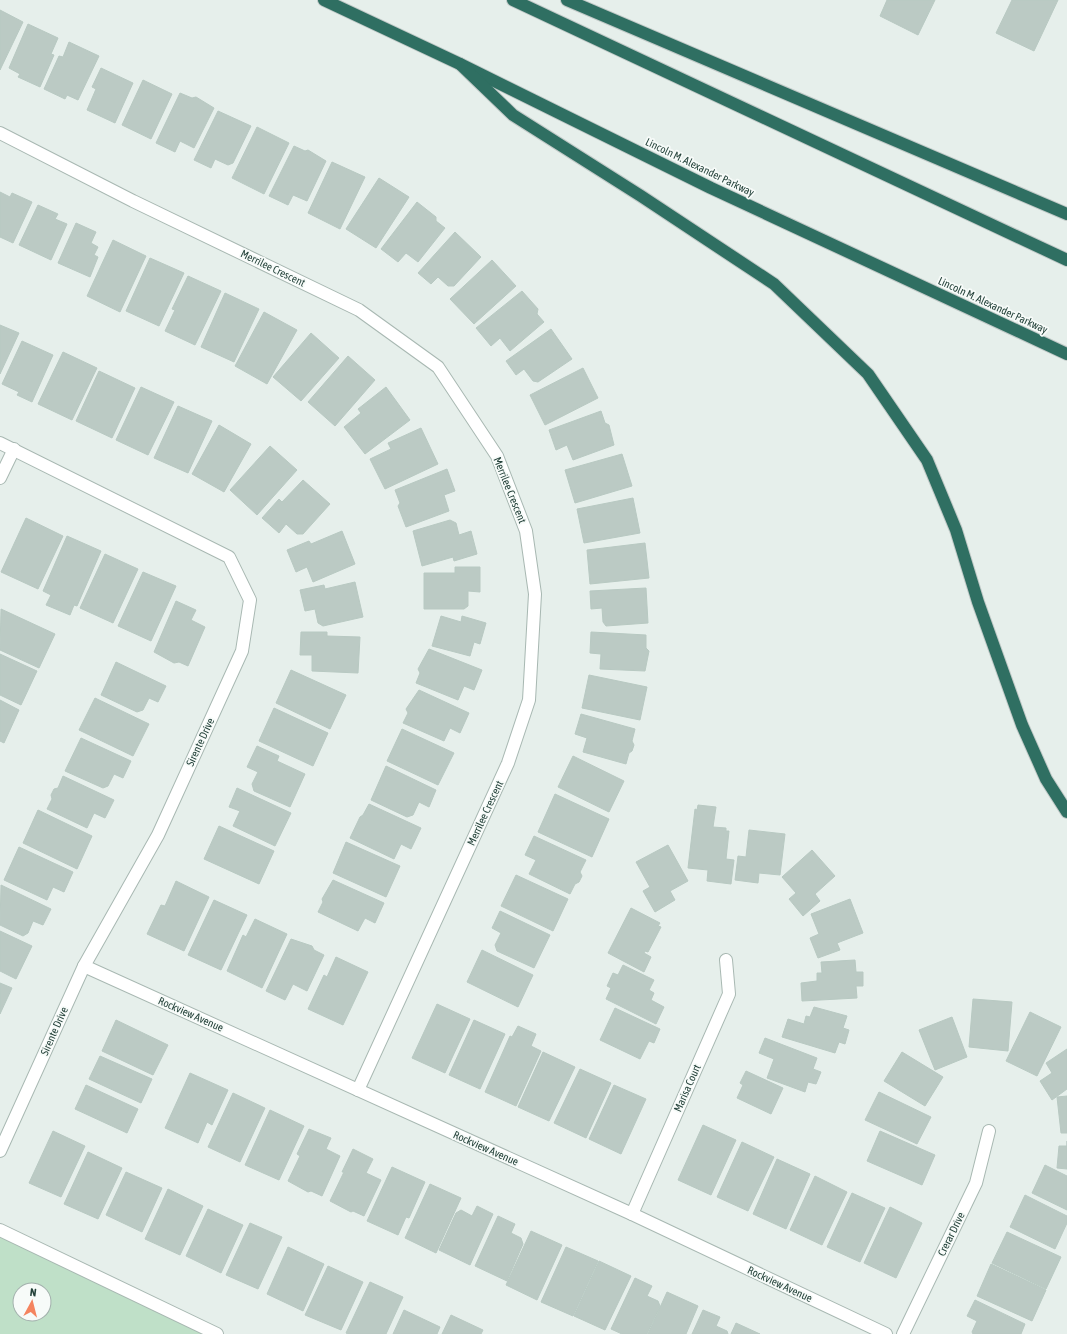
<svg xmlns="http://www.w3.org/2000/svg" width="1067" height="1334" viewBox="0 0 1067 1334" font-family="'Asap Condensed',sans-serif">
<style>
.green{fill:#bfe0c8;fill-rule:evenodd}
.building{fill:#bbcac4;stroke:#b8c9c2}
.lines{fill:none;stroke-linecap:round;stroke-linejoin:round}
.street-casing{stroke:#a8b8b2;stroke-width:14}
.highway-casing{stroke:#c2cac8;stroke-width:14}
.street{stroke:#fff;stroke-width:12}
.highway{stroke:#2f6f62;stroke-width:12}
.labels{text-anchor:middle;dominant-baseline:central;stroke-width:3.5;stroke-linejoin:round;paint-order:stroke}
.street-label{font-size:11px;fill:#24423a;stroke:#f7fbf9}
</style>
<rect width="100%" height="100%" fill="#e6efeb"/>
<!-- green -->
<path class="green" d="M0 1231 217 1334H0ZM20 1290H44V1314H20Z"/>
<!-- building -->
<g class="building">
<polygon points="887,0 935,0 918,35 880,16"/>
<polygon points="1012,0 1058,0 1034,51 996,33"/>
<polygon points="0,10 23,22 0,70"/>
<polygon points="28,24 58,38 51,54 54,55 40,87 18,77 20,74 9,68"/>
<polygon points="69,42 99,56 78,100 67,95 65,99 44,89 59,56 63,57"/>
<polygon points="101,68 133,83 115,123 87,110 96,89 92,87"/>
<polygon points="143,80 172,94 151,139 122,125"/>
<polygon points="180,93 192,98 196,97 214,108 194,148 180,141 175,152 156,143"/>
<polygon points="218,111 251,126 233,163 228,165 215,159 211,168 194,160"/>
<polygon points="257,127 289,143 264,194 232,178"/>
<polygon points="294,146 305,151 308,150 326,161 307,201 293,195 288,205 269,196"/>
<polygon points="332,162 365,177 340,229 308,213"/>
<polygon points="379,178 409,197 376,248 346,229"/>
<polygon points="0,192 10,197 12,193 32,202 13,243 0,237"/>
<polygon points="417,202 436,217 436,221 445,228 418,262 406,253 398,262 381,249"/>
<polygon points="38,205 58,214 55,219 67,224 51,260 19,245"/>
<polygon points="76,223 96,232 91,243 98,247 94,255 98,257 90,277 58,263"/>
<polygon points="455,232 481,257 454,286 448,286 438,277 431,284 418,273"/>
<polygon points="113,240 146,256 120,312 87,296"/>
<polygon points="150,258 184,273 159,326 126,311"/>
<polygon points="492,260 516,286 474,324 450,299"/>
<polygon points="188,276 221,291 195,345 165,331 175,310 172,309"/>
<polygon points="522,291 538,309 537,314 544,322 510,351 500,338 491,346 476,328"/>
<polygon points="225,293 259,309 234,362 201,347"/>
<polygon points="264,312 297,330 267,384 235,366"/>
<polygon points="0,325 19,333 0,374"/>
<polygon points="551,329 572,359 538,382 533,381 524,369 516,375 506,361"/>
<polygon points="311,333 339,358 301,401 273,377"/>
<polygon points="22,341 53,355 32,402 17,395 19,392 2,384"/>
<polygon points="63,352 97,368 72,420 38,404"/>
<polygon points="348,356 375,380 335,426 308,402"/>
<polygon points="583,368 598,398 545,425 530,395"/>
<polygon points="99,371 135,388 112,438 76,421"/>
<polygon points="141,387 174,402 148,455 116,440"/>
<polygon points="386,387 410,420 365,454 344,427 361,413 358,409"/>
<polygon points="178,406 212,421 188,473 154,458"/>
<polygon points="601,411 605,423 609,425 614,445 573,460 567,445 556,450 549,430"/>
<polygon points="219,425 251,444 224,492 192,474"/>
<polygon points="421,428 438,464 385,489 370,459 391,449 388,443"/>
<polygon points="270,446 297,470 257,515 230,490"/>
<polygon points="622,454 632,486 575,503 565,470"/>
<polygon points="447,469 455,491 444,495 449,511 406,527 398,506 400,503 395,490"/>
<polygon points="303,480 330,504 303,534 297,534 286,524 279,533 262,518 279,499 282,502"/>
<polygon points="633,498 640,533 584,543 577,509"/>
<polygon points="26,518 63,536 38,589 1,572"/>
<polygon points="450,520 456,523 459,535 471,531 477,554 454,561 453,557 422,566 413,531"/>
<polygon points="342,531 355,564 313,582 307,567 296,572 287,550 309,541 311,544"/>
<polygon points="67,536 101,551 77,606 74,605 70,615 46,605 51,595 43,591"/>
<polygon points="645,543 649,578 590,584 587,550"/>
<polygon points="105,554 138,569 113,623 80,608"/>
<polygon points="455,567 480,567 480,592 468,591 468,606 464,609 424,609 424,573 455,573"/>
<polygon points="143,572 176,586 151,641 118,626"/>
<polygon points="355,582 363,617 323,626 318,623 315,609 305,611 300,590 324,585 325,589"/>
<polygon points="646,588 648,623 606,626 603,622 602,608 591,609 590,591"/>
<polygon points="176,601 196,610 191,620 205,627 188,666 179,662 174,663 154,652"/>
<polygon points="1,609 55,634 39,668 0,650"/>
<polygon points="441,616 461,622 462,616 486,623 480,644 474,642 470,656 432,646"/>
<polygon points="301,632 327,632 327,636 360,637 358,673 312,671 312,655 300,655"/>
<polygon points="591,632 646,635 646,648 649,651 645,671 600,669 601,654 590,653"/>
<polygon points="429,649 482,670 474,690 464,686 458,700 416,683 420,673 418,669"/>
<polygon points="0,654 37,671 21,705 0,695"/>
<polygon points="116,662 166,686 158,702 149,698 143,710 137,712 101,695"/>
<polygon points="291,670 346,695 330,729 276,703"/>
<polygon points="589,675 647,687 640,720 582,708"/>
<polygon points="419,690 469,713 460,733 450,728 444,741 403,723 408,713 406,709"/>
<polygon points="95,698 149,724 133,756 79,730"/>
<polygon points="0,700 19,710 4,743 0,741"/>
<polygon points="274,708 328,733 313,766 259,741"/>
<polygon points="581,714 635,729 632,741 634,745 632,751 629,753 626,764 583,752 587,738 575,734"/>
<polygon points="402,729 454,753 438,785 387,761"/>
<polygon points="81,738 131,761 123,778 114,774 108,786 103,788 65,771"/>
<polygon points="257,746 279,756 277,761 305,774 290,807 254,791 252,784 258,772 247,767"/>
<polygon points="573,756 624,781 609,812 558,787"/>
<polygon points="386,766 436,790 429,807 419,802 413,815 407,817 371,800"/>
<polygon points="63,776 114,800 105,818 94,813 87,828 47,809 52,799 51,795 54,789 58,788"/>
<polygon points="237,788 291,813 275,846 233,826 240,811 229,807"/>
<polygon points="555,794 609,819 592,857 538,832"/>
<polygon points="369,804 421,828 411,849 401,844 394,859 350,838 360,817 363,815"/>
<polygon points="698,805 716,807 713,827 726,828 726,831 729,831 726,859 734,860 731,884 707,881 708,870 688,868 695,809 697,810"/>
<polygon points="38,810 92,836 77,869 23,843"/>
<polygon points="219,826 274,851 259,884 204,859"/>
<polygon points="749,830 785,834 780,875 759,873 758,883 735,880 738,856 746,857"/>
<polygon points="534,836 586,860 580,872 582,876 579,882 575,884 570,894 529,874 536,860 525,855"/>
<polygon points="346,842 400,866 386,897 333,873"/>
<polygon points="668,845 688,881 670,891 675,900 655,912 643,891 650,887 636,862"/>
<polygon points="19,847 73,872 64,892 53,887 47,900 4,880"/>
<polygon points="812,850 835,876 815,894 820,901 803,916 789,899 796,893 782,877"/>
<polygon points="516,875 568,899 553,931 501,906"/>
<polygon points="333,880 384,903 375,923 365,918 358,931 318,912 323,902 322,899"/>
<polygon points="176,881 209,897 184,951 147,934 161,905 165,906"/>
<polygon points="1,885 51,909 43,925 33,921 28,933 23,936 0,925"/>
<polygon points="850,899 863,933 837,943 840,950 818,958 810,938 819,934 811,914"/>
<polygon points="214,900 247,915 221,970 188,955"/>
<polygon points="631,908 660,923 658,926 661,927 648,952 645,951 644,953 651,957 644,972 608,953"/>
<polygon points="500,911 550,935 534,968 497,951 495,945 501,933 492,928"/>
<polygon points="255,919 287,934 262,988 227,971 243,935 246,937"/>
<polygon points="0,931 32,946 16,979 0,971"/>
<polygon points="291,939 312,946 314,950 324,955 307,991 293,984 285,1000 266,991"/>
<polygon points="482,950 533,975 518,1007 467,982"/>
<polygon points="336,957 368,972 343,1025 308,1009 324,975 327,977"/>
<polygon points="855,960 856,972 863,972 863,986 856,986 857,998 802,1001 801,983 817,981 817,973 822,973 821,962"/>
<polygon points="623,965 654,980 649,990 654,993 651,1000 664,1007 656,1024 606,999 611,988 607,986 613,973 618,975"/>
<polygon points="0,983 12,988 0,1014"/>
<polygon points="973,999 1012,1002 1008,1051 969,1047"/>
<polygon points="437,1004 470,1019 445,1073 412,1058"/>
<polygon points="814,1007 847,1016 843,1028 849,1030 845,1044 839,1042 835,1053 782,1037 788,1019 804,1024 806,1016 810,1017"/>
<polygon points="615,1008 660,1029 654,1043 649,1041 640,1059 600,1040"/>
<polygon points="1030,1012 1061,1027 1037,1076 1006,1061"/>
<polygon points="952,1017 967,1057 935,1070 919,1030"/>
<polygon points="116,1020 168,1045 153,1075 102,1051"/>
<polygon points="474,1020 505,1034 480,1089 449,1075"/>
<polygon points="518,1026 536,1034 531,1046 541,1051 516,1106 485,1092 510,1036 512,1037"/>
<polygon points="765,1038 817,1058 813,1069 821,1072 816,1084 808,1082 805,1092 767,1078 774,1059 759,1053"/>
<polygon points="1067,1049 1067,1089 1052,1100 1040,1081 1052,1073 1046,1063"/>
<polygon points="543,1052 575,1067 549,1121 518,1107"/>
<polygon points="902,1052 943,1077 925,1106 884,1081"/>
<polygon points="100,1056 152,1079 141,1103 89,1079"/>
<polygon points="580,1069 611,1083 586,1138 554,1123"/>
<polygon points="746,1071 783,1088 771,1114 737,1098 743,1085 740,1083"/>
<polygon points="190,1073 228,1090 212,1125 207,1122 198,1143 165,1128"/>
<polygon points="86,1085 138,1109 127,1133 75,1109"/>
<polygon points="614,1085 646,1099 621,1154 589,1139"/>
<polygon points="879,1092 931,1117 917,1144 865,1120"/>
<polygon points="233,1093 265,1108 240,1162 208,1147"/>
<polygon points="1067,1096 1067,1133 1061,1133 1057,1097"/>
<polygon points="270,1110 304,1126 279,1180 245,1165"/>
<polygon points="703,1125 736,1140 711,1195 678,1180"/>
<polygon points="309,1129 331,1138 326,1149 340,1156 322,1196 311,1191 308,1192 288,1181 300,1156 297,1154"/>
<polygon points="53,1131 85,1146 61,1197 29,1183"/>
<polygon points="880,1131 935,1155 922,1185 867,1161"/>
<polygon points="1067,1141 1067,1169 1057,1168 1059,1146 1067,1146"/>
<polygon points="742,1142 774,1157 748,1211 717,1197"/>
<polygon points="353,1149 373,1159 366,1173 381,1180 364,1216 353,1211 351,1212 330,1201 344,1172 342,1172"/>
<polygon points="88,1152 122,1168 98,1219 64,1204"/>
<polygon points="777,1159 810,1174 786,1229 753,1214"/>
<polygon points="1045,1165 1067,1176 1067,1210 1032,1193"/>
<polygon points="392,1167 425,1182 409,1218 406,1217 398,1235 367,1221"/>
<polygon points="126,1172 162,1188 142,1232 106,1215"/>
<polygon points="815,1176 847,1192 822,1245 790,1230"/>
<polygon points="430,1184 461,1198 436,1253 405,1238"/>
<polygon points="168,1189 203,1206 180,1255 145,1239"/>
<polygon points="852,1193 885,1208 860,1262 827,1247"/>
<polygon points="1025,1195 1067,1216 1067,1223 1055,1249 1010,1227"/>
<polygon points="477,1206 493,1214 470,1265 439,1250 456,1213 461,1210 472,1216"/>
<polygon points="890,1207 922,1223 896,1278 864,1263"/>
<polygon points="208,1209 243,1225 221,1273 186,1256"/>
<polygon points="498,1216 515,1224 511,1233 521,1238 523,1244 507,1281 475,1266"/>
<polygon points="250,1223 282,1237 258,1289 226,1275"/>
<polygon points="531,1231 562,1245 537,1300 506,1285"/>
<polygon points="1007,1232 1061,1257 1046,1289 992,1263"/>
<polygon points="288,1247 324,1264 303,1311 267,1294"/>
<polygon points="566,1247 598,1261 573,1316 541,1302"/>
<polygon points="599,1261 631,1276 605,1330 574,1316"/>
<polygon points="991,1264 1046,1290 1032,1321 977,1296"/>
<polygon points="328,1266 363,1282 341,1330 305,1315"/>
<polygon points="635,1278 652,1286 647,1296 658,1301 660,1306 647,1334 622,1334 611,1329"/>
<polygon points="370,1282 403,1297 386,1334 348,1334 346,1333"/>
<polygon points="667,1292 698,1306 686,1334 648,1334"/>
<polygon points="975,1300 1025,1324 1021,1334 973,1334 972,1332 977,1321 967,1316"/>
<polygon points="404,1310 440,1327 437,1334 393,1334"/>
<polygon points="703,1310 720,1317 716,1326 727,1331 728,1334 692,1334"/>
<polygon points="451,1315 483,1330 481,1334 442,1334"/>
<polygon points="736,1323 760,1334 731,1334"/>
</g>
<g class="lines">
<defs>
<g id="street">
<polyline points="0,133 133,201 359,310 438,367 497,456 526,531 535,594 529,700 508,763 358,1090"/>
<polyline points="0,443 229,557 250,600 242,651 158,835 84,966 0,1151"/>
<polyline points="0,478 14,449"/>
<polyline points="84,966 632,1214 886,1334"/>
<polyline points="632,1214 729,994 726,960"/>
<polyline points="0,1230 217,1334"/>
<polyline points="903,1334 976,1183 989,1131"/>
</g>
<g id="highway">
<polyline points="324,0 460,64 711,188 1067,354"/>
<polyline points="513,0 1067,260"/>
<polyline points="567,0 1067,214"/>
<polyline points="460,64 513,115 641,196 774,284 868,374 927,460 956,530 978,602 1022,725 1046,779 1067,812"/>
</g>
</defs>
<!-- street casing -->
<use href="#street" class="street-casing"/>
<!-- highway casing -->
<use href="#highway" class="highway-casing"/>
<!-- street -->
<use href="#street" class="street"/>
<!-- highway -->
<use href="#highway" class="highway"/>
</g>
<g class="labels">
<!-- street labels -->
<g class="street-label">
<text transform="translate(700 167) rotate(26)">Lincoln M. Alexander Parkway</text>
<text transform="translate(273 268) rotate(26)">Merrilee Crescent</text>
<text transform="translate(993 305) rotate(25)">Lincoln M. Alexander Parkway</text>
<text transform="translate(510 490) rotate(68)">Merrilee Crescent</text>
<text transform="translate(200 742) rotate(-65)">Sirente Drive</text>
<text transform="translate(485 813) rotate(-65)">Merrilee Crescent</text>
<text transform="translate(191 1014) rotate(24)">Rockview Avenue</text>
<text transform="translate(54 1031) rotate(-66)">Sirente Drive</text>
<text transform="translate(687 1088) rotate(-66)">Marisa Court</text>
<text transform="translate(486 1148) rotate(24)">Rockview Avenue</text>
<text transform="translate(951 1234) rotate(-64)">Crerar Drive</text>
<text transform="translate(780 1284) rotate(25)">Rockview Avenue</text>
</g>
</g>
<!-- north arrow -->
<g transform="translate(32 1302) rotate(7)"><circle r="19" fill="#f7fbf9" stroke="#a3b1ad"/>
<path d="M0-3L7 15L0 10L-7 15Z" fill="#f4845f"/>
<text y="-6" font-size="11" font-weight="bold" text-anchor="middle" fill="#24423a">N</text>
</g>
</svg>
